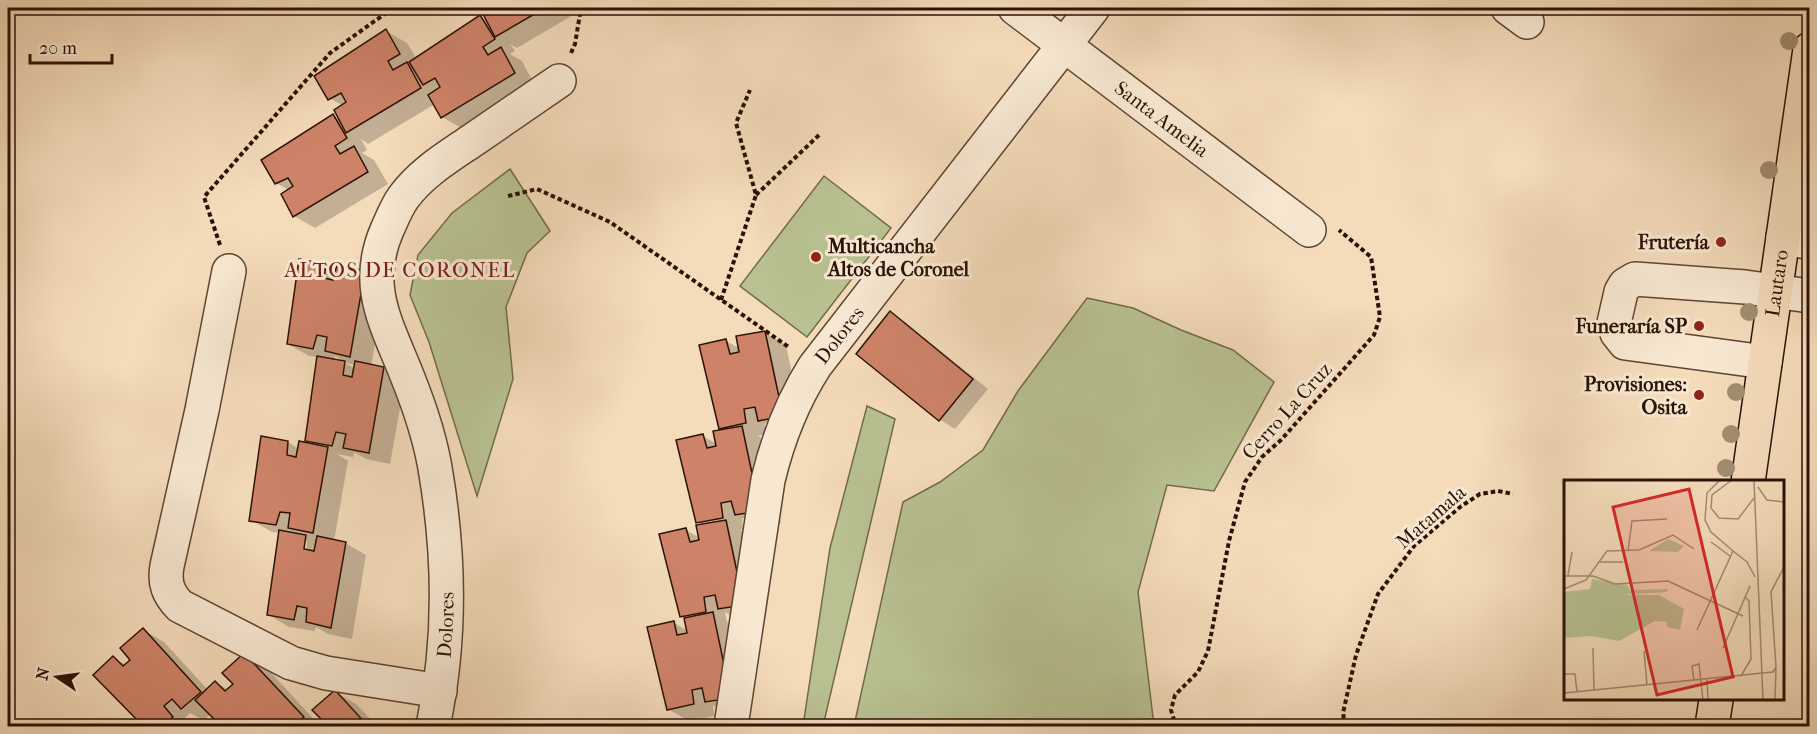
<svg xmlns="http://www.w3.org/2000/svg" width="1817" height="734" viewBox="0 0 1817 734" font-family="'IM FELL French Canon',serif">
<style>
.green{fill:#b9c191;stroke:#726a4b;stroke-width:1.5}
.shadow{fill:#0003;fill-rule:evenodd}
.building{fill:#ce8369;stroke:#2c1205;stroke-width:1.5}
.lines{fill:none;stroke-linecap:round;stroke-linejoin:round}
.minor-casing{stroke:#5e4432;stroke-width:36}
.major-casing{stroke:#2c1205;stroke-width:36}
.path{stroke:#2c1205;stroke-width:4;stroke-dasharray:4.5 3;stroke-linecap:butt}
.minor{stroke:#f8e8d2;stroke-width:33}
.major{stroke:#f4dbba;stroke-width:33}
.tree{fill:#a18e71}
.poi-dot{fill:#8f2418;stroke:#f8e8d2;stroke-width:2}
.labels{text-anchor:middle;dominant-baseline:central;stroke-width:6;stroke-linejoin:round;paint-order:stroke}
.street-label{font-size:20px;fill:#2c1205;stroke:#f8e8d2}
.poi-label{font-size:20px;font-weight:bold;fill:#2c1205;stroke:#f8e8d2;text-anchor:end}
.neighbourhood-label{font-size:21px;letter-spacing:1.5px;fill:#7a1f14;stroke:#f8e8d2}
.inset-road{fill:none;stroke:#a48b72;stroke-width:1.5}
.view{fill:#d62828;fill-opacity:0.15;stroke:#d62828;stroke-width:3}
.inset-edge{fill:none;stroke:#2c1205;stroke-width:3}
</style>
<rect width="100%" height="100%" fill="#f4dbba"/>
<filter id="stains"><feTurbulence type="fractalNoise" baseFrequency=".00333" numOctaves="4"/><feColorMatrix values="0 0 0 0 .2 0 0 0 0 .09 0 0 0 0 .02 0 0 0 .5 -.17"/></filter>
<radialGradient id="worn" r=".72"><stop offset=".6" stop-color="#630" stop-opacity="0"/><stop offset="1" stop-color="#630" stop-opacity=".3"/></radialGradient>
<!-- green -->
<g class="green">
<polygon points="510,169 550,231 527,253 506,307 513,379 477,496 429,342 410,295 418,255 452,213"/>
<polygon points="824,176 891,228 807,337 740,286"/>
<polygon points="1087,298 1133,308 1181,330 1233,350 1274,382 1214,491 1167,485 1138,592 1154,726 854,726 903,502 940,482 983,450 1018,391"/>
<polygon points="867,406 895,419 823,726 803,726 830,548"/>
</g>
<!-- shadow -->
<g class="shadow">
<polygon points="486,8 585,8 517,48 510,44 515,51 510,54 522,61 535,86 463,129 442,117 435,104 368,144 361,139 367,150 362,153 374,160 388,184 315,228 294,216 289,190 276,183 333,116 341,121 343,106 330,98 386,31 407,43 416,58 480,17 488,21 492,11"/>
<path d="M325 266 337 272 386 284 371 366 384 369 405 381 390 464 366 459 354 452 353 457 337 454 348 461 334 541 345 543 366 555 352 639 328 634 316 627 315 631 289 627 269 615 280 533 272 532 251 520 288 442 299 449 317 446 307 440 319 357 309 356 288 344ZM335 356 347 363 356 365V369L345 363 334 360ZM304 542H307L305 557H302Z"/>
<polygon points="890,313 906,323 988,389 955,429 939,419"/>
<polygon points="765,333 786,345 803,428 780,432 765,423 766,434 758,436 763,439 781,523 757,526 742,518 743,529 740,530 746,533 740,620 725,612 727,622 734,626 751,709 728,713 713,705 714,716 689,721 668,709 674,623 688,631 686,619 681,616 686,530 700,538 703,525 697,522 703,436 717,444 721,431 701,346 726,341 740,349"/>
<polygon points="143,630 164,642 208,690 216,683 229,690 235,684 245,655 266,667 320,726 325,721 335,692 356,704 377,726 223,726 211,714 203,720 190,713 184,719 190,726 145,726 95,675 113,658 126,665 132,660"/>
<polygon points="672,721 681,726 668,726"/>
</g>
<!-- building -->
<g class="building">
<polygon points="494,8 545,8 495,37 483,14"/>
<polygon points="480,15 495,39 483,47 488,55 501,47 515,73 441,118 428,95 440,87 435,78 423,85 409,62"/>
<polygon points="386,29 400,54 388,61 393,70 407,62 421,88 346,133 334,110 346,102 341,93 328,100 314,76"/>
<polygon points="333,114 347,138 335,146 340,154 354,146 368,172 293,217 281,194 293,186 288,178 275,184 261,160"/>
<polygon points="299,259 326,264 324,278 333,280 337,265 365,271 350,357 325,351 327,337 317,335 313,349 287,344"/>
<polygon points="890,311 973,379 939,421 856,354"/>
<polygon points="765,331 783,416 758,421 755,407 744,409 746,423 719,429 699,345 726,339 730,354 739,352 736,336"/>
<polygon points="317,356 345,361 343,375 352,377 355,361 384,367 369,453 343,448 346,434 336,432 332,446 305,441"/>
<polygon points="742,426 760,511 735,515 731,501 721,503 723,518 696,523 676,440 703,434 707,448 716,446 713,431"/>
<polygon points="261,436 288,441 287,455 296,457 299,441 328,447 313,533 288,528 290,513 280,512 276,525 249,521"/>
<polygon points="726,520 744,605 718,609 715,595 704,597 706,612 680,617 659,534 686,528 690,542 699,540 696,525"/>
<polygon points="279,530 306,535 304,549 314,551 317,536 346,542 331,628 306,622 307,608 297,606 294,620 267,615"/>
<polygon points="713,612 731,698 705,702 702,688 692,690 694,704 667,710 647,627 674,621 677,635 687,633 684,618"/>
<polygon points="143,628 201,692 181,709 172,699 164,706 173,717 163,726 143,726 93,675 113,656 123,666 130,660 120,648"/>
<polygon points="244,653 304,717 293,726 277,726 274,724 271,726 221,726 195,700 215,681 225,691 233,684 222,673"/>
<polygon points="335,690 368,726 317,726 323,721 312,710"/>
</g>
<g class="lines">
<defs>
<g id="minor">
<path id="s1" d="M1015 8 1309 230"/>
<polyline points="1508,8 1527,22"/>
<polyline points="1783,237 1810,243"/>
<path d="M229 271 202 410 167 566C164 583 168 594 180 606L291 663 326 673 440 691"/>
<polyline points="1765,362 1625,343 1617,333 1614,323 1621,292 1625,285 1635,279 1745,287 1810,296"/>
<path id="s2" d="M433 726C451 642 450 559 436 474 431 440 419 405 406 373 386 323 363 285 387 230 392 219 396 208 403 198 421 173 448 157 473 140 501 121 530 101 559 81"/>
<path id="s3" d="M731 726 768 480C778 438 792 402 815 366L1093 8"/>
</g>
<g id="major">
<path id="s4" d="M1748 482 1810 49"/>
<polyline points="1712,726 1716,700"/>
</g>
</defs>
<!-- minor casing -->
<use href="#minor" class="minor-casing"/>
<!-- major casing -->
<use href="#major" class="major-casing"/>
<!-- path -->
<g class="path">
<polyline points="571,53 575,44 581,8"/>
<polyline points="756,195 819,135"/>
<polyline points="508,196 537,189 610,222 790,348"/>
<polyline points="220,245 204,197 330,53 393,8"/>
<polyline points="721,300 756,195 736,123 750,90"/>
<polyline points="1179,726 1175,723 1171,710 1175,695 1198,672 1208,651 1229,541 1245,482 1262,457 1281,440 1374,335 1380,317 1371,257 1339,230"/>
<polyline points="1345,726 1343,713 1356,655 1378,594 1414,546 1460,507 1480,494 1498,491 1513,494"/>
</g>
<!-- minor -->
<use href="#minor" class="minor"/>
<!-- major -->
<use href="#major" class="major"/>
</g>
<!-- trees -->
<g class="tree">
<circle cx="1789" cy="41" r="9"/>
<circle cx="1769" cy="170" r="9"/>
<circle cx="1749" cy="312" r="9"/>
<circle cx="1736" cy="392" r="9"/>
<circle cx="1731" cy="434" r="9"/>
<circle cx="1726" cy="468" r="9"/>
</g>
<!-- markers -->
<g class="poi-dot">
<circle cx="1721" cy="242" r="6"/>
<circle cx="816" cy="257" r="6"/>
<circle cx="1699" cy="326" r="6"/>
<circle cx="1699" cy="395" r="6"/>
</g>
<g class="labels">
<!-- street labels -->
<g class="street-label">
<text stroke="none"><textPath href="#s1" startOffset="184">Santa Amelia</textPath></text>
<text stroke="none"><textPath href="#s4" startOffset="201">Lautaro</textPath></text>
<text stroke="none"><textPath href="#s3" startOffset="412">Dolores</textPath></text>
<text transform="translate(1287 411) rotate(-48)">Cerro La Cruz</text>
<text transform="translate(1431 517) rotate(-41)">Matamala</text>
<text stroke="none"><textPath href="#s2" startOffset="102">Dolores</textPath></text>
</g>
<!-- poi labels -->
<g class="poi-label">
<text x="1709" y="242">Frutería</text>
<text x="828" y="246" text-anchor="start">Multicancha<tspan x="828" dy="23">Altos de Coronel</tspan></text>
<text x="1687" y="326">Funeraría SP</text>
<text x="1687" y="384">Provisiones:<tspan x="1687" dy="23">Osita</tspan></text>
</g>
<!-- neighbourhood labels -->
<g class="neighbourhood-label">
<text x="400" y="270">ALTOS DE CORONEL</text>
</g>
</g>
<!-- overview -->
<g transform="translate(1564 480)">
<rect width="220" height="220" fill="#f4dbba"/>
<path d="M104 59 120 66 114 72 85 71ZM28 99 64 105 66 110 104 109 103 112 56 115H95L120 129 116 150 103 147V142L91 141 55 161 28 156 0 158V112L26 109Z" fill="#b9c191"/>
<path class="inset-road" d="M156 0 143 13 141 40 147 52 169 71M168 0 148 15 147 28 155 38 174 39 190 18M190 0 199 220M194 7 203 20 221 22M147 62 166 76M64 71 68 41 103 39M169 71 183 82 191 97M34 82H59M4 95 8 72M0 96H29L51 104 104 101 179 136M0 109 22 100 43 71 75 70 109 55 130 69M133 150 169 71M29 168 30 210M159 168 186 106M80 171 83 205M0 194H11L13 212M177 196 187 179 185 121 181 117M130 200 128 186 135 184 139 220M143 200 144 220M0 213 209 192 212 187 207 112 221 85M211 220 212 187"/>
<path class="view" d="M125 9 169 197 93 215 49 27Z"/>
<rect width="220" height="220" class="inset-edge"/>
</g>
<!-- margin -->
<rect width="1817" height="734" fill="none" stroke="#f4dbba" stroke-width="30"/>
<rect x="9" y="9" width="1799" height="716" fill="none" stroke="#2c1205" stroke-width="3"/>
<rect x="15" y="15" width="1787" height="704" fill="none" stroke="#2c1205" stroke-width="1.5"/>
<!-- north arrow -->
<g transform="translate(57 677) rotate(283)" stroke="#f8e8d2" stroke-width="4.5" paint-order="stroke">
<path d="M0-4.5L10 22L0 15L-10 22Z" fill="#2c1205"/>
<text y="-9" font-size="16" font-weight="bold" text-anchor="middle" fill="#2c1205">N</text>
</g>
<!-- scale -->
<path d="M30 54v9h82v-9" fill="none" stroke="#2c1205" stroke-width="3"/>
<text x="39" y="54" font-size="18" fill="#2c1205" stroke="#f8e8d2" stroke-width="4.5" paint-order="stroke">20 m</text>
<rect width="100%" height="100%" filter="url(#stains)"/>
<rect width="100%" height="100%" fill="url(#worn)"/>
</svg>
